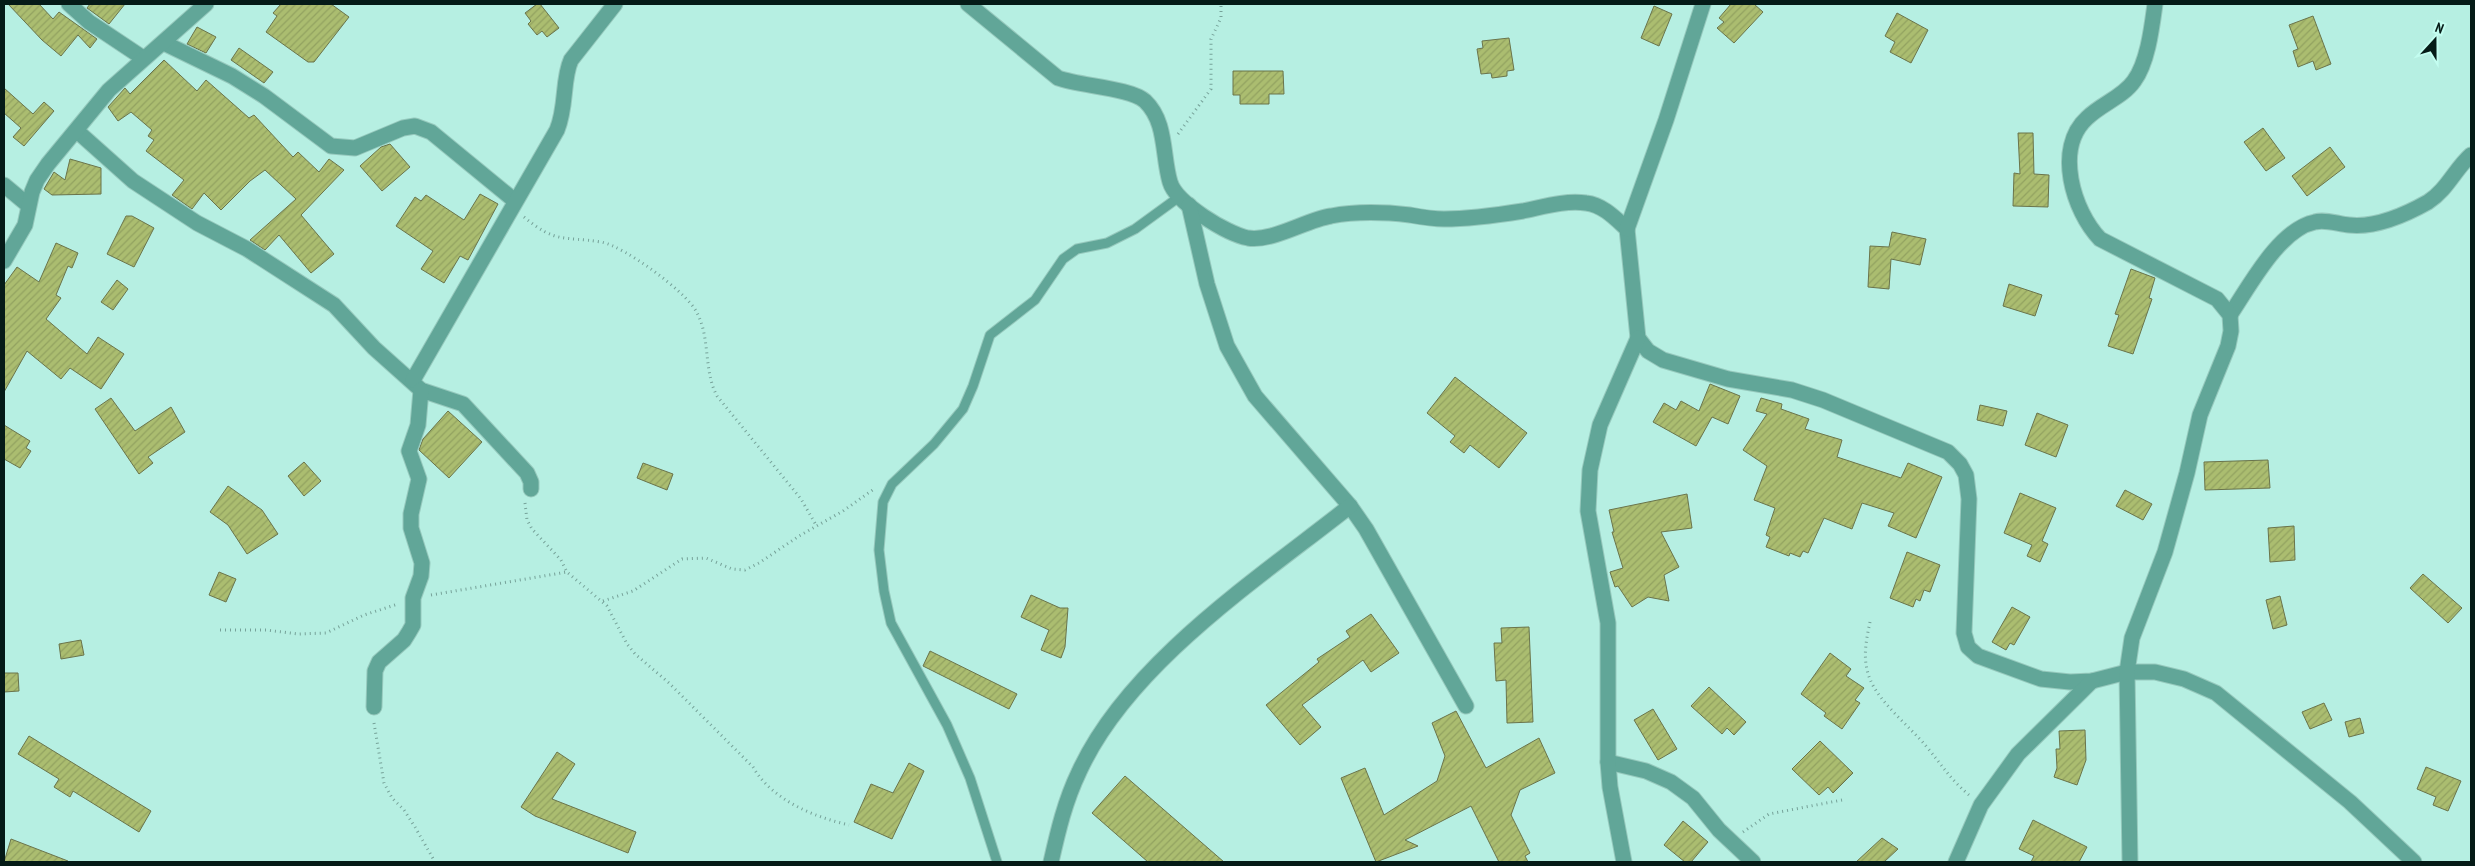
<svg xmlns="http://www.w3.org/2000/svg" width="2475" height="866" viewBox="0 0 2475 866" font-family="'PT Sans Narrow',sans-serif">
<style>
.building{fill:url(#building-hatch);stroke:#6a744b}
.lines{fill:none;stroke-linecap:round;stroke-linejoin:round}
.lane-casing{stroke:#96c9bd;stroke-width:11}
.street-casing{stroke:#96c9bd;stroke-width:17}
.path{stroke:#76a299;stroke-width:3;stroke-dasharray:1 4;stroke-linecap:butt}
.lane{stroke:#61a698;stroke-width:9}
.street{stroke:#61a698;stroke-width:15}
</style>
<defs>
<pattern id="building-hatch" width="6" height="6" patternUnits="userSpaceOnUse" patternTransform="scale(1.25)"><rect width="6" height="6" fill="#abbd70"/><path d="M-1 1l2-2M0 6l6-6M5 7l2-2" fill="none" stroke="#92a260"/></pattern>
</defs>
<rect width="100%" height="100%" fill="#b6efe2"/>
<!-- building -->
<g class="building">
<polygon points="8,4 39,4 53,19 59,12 97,39 90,48 78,35 61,56 42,40"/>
<polygon points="90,4 125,4 109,24 87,8"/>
<polygon points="281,4 331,4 349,17 314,62 308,62 266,32 277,16 273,13"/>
<polygon points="537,4 540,4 559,28 547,37 542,31 537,35 528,24 531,21 525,13"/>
<polygon points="1731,4 1754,4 1763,12 1734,43 1717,28 1724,22 1719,18"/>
<polygon points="1654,6 1672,14 1659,46 1641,38"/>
<polygon points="1897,13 1928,30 1911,63 1890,52 1895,42 1885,36"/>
<polygon points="2313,16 2331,64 2316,70 2313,61 2298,67 2293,51 2298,49 2289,25"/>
<polygon points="197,27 216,37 206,53 187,44"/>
<polygon points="1509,38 1514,70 1507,71 1507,76 1492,78 1491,73 1481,74 1477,49 1483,48 1482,41"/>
<polygon points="239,48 273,72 264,83 231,60"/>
<polygon points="164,60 197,91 206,80 249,118 254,115 293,157 298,152 319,172 329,159 344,170 301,215 334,254 311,273 279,235 265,250 250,240 296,199 265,170 250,181 221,210 204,193 192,209 172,195 184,180 146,151 154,140 148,136 152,130 131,112 118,121 108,107 125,88 130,94"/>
<polygon points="1233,71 1283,71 1284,94 1269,94 1269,104 1240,104 1240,95 1233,95"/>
<polygon points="4,88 33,114 44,102 54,111 24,146 13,137 21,128 4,113"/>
<polygon points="2263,128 2285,158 2266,171 2244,142"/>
<polygon points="2018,133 2033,133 2034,174 2049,175 2048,207 2013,206 2014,173 2020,174"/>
<polygon points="390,144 410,167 382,191 360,166 381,147"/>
<polygon points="2330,147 2345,167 2307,196 2292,176"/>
<polygon points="70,159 101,168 101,194 52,195 44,189 54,172 65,180"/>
<polygon points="480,194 498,204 468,260 460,256 444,283 421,269 433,251 396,226 415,197 421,201 426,195 464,220"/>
<polygon points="126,216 132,216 154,228 134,267 107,254"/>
<polygon points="1892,232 1926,239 1920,265 1891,259 1889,289 1868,287 1870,246 1889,247"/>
<polygon points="56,243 78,253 72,268 68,266 56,295 61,298 46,319 87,354 98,337 124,354 101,389 70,368 61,379 27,351 4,392 4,285 17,267 39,282"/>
<polygon points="2131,269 2155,278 2149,298 2152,299 2133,354 2108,346 2119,315 2115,314"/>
<polygon points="117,280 128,289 113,310 101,302"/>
<polygon points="2009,284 2042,295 2035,316 2003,306"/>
<polygon points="1455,377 1527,433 1499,468 1470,445 1464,453 1450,442 1455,436 1427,413"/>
<polygon points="1710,384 1740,396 1728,424 1712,417 1696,446 1653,422 1664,403 1676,410 1681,401 1699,411"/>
<polygon points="111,398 135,431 171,407 185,432 148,457 153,463 139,474 95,409"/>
<polygon points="1761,398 1782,404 1781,409 1809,419 1805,429 1842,440 1837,457 1901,478 1908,463 1942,477 1916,538 1888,526 1894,513 1862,503 1852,529 1824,518 1808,553 1803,551 1800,557 1790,553 1789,556 1766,547 1770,537 1766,535 1775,508 1754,500 1767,466 1743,450 1767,414 1756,411"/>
<polygon points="1980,405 2007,411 2003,426 1977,420"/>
<polygon points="448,411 482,442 449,478 419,450 423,439"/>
<polygon points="2037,413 2068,425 2056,457 2025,445"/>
<polygon points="4,425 30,441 26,448 31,451 20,468 4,459"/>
<polygon points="2268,460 2270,488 2205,490 2204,462"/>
<polygon points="304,462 321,481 304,496 288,476"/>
<polygon points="643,463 673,474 667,490 637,478"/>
<polygon points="228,486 262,510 278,534 247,554 228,525 210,512"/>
<polygon points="2125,490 2152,504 2143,520 2116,506"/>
<polygon points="2020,493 2056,508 2042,541 2048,544 2040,562 2027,556 2032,545 2004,533"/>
<polygon points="1687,494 1692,528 1661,532 1679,567 1664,575 1669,601 1648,597 1632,607 1618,586 1615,587 1610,572 1623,568 1612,532 1614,532 1609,510"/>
<polygon points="2294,526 2295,560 2270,562 2268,528"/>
<polygon points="1907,552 1940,565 1930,592 1924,590 1920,601 1916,599 1913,607 1890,598"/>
<polygon points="219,572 236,579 226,602 209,595"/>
<polygon points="2423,574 2462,608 2448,623 2410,588"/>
<polygon points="1031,595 1060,608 1068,608 1065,647 1061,658 1041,650 1049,630 1021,617"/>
<polygon points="2280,596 2287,625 2273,629 2266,600"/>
<polygon points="2012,607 2030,617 2014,645 2010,643 2006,650 1992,642"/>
<polygon points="1371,614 1399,653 1371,672 1363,660 1302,705 1321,727 1300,745 1266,705 1319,662 1317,659 1350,637 1346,631"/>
<polygon points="1529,627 1533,722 1507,723 1506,680 1496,681 1494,643 1502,643 1501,628"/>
<polygon points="81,640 84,655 61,659 59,644"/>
<polygon points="930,651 1017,694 1009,709 923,666"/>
<polygon points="1830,653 1851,669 1846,676 1864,688 1855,700 1860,703 1842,729 1824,716 1826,713 1801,694"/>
<polygon points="4,673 18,673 19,691 4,692"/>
<polygon points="1709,687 1746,722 1734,735 1727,728 1722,734 1691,706"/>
<polygon points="2324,703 2332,720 2310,729 2302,712"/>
<polygon points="1653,709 1677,749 1658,760 1634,720"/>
<polygon points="1456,711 1486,768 1539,738 1555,773 1520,790 1511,815 1530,853 1525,856 1528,862 1499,862 1471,806 1405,840 1418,846 1376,862 1341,778 1365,768 1384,815 1437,781 1445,756 1432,723"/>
<polygon points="2360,718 2364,733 2349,737 2345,722"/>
<polygon points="2085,730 2086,760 2077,785 2054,777 2057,768 2056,749 2060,749 2059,731"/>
<polygon points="29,736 151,811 139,832 73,791 70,797 54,787 59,779 18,754"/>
<polygon points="1820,741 1853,773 1833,793 1828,787 1819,795 1792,769"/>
<polygon points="557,752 575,764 552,799 636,832 628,853 535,816 521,807"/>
<polygon points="909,763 924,771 892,839 854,822 871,784 893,793"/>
<polygon points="2426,767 2461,781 2448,811 2433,805 2436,797 2417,789"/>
<polygon points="1125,776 1224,862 1148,862 1092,813"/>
<polygon points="2033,820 2087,847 2079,862 2031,862 2034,856 2019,849"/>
<polygon points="1683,821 1708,842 1691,862 1685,862 1664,845"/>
<polygon points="1882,838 1898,849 1884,862 1856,862"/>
<polygon points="11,839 68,861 67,862 4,862"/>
</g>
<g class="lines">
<defs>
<polyline id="lane" points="997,862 970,778 947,725 891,623 884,591 879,550 883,502 892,484 934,444 963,409 973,386 990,335 1035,300 1063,259 1077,249 1107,243 1135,229 1179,197"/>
<g id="street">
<polyline points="69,4 89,22 143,58"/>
<path d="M968 4 1058 78C1080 86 1131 88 1145 101 1167 122 1162 155 1170 182 1176 203 1227 234 1248 238 1272 242 1306 220 1331 216 1357 211 1384 212 1410 215 1421 217 1433 219 1444 219 1469 219 1498 215 1523 211 1543 207 1565 200 1586 203 1603 205 1615 218 1627 229L1638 338 1648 351 1663 360 1728 379 1792 390 1823 400 1948 452 1960 464 1966 475 1969 499 1964 633 1968 647 1978 656 2041 679 2070 682 2092 681 2127 672H2155L2184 679 2216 693 2350 802 2414 862"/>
<polyline points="164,43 232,76 264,96 331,146 355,148 403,128 415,126 431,132 515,201"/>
<polyline points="77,131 133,181 197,223 247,249 334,305 374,348 421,390 463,404 527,473 531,482 531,489"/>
<polyline points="4,185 28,205"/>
<polyline points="1189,205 1207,284 1227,346 1255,396 1350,506 1366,529 1466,706"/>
<polyline points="1627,229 1666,120 1703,4"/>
<polyline points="4,261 25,225 32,192 37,180 48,164 109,90 206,4"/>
<path d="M2230 315C2249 287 2279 229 2315 222 2325 219 2338 224 2349 225 2375 228 2405 215 2428 202 2447 190 2455 169 2471 155"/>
<path d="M413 380 557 130C567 106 562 80 571 60L615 4"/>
<polyline points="374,707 375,671 379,662 404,640 409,632 413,625 413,598 421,576 422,563 411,528 411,514 419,479 409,451 418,425 421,390"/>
<polyline points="1608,762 1646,771 1671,782 1693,798 1719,830 1753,862"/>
<path d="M1051 862C1058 831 1065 801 1079 772 1128 664 1259 578 1350 506"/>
<polyline points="1624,862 1610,787 1608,762 1608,623 1588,511 1590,470 1600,425 1638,338"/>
<polyline points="1956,862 1981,805 2018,754 2092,681"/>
<path d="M2130 862 2127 672 2132 638 2165 552 2187 473 2200 415 2228 346 2231 331 2230 315 2217 299 2100 239C2073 211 2054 148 2087 118 2101 104 2123 97 2134 81 2148 62 2152 26 2155 4"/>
</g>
</defs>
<!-- lane casing -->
<use href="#lane" class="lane-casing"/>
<!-- street casing -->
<use href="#street" class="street-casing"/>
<!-- path -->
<g class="path">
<polyline points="1178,134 1211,89 1211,39 1221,18 1221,4"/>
<path d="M524 217C556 244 564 236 601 242 624 246 685 291 696 311 711 337 703 370 717 396L801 499 816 525"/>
<path d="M525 503 527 520 532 529 561 560 567 572 607 606 627 644 635 654 669 683 753 767C772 800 814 817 849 825"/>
<polyline points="431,595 567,572"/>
<polyline points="603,601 633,591 682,559 706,558 732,569 745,570 759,563 799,536 843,511 874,489"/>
<path d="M1870 622C1866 641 1862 660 1870 679 1878 701 1910 727 1926 746 1942 765 1949 778 1969 795"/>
<polyline points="220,630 266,630 298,634 326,633 364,615 398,604"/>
<polyline points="374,723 384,783 392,798 404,810 415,827 435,862"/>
<polyline points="1743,832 1769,814 1842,800"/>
</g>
<!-- lane -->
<use href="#lane" class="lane"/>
<!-- street -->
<use href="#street" class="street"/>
</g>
<!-- border -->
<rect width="2475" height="866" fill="none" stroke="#051b17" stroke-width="10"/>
<!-- north arrow -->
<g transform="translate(2435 40) rotate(21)" stroke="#c3fdf0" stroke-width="4" paint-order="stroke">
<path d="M0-4L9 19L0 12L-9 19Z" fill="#051b17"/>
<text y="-8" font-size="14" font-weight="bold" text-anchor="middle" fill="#051b17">N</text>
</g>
</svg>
